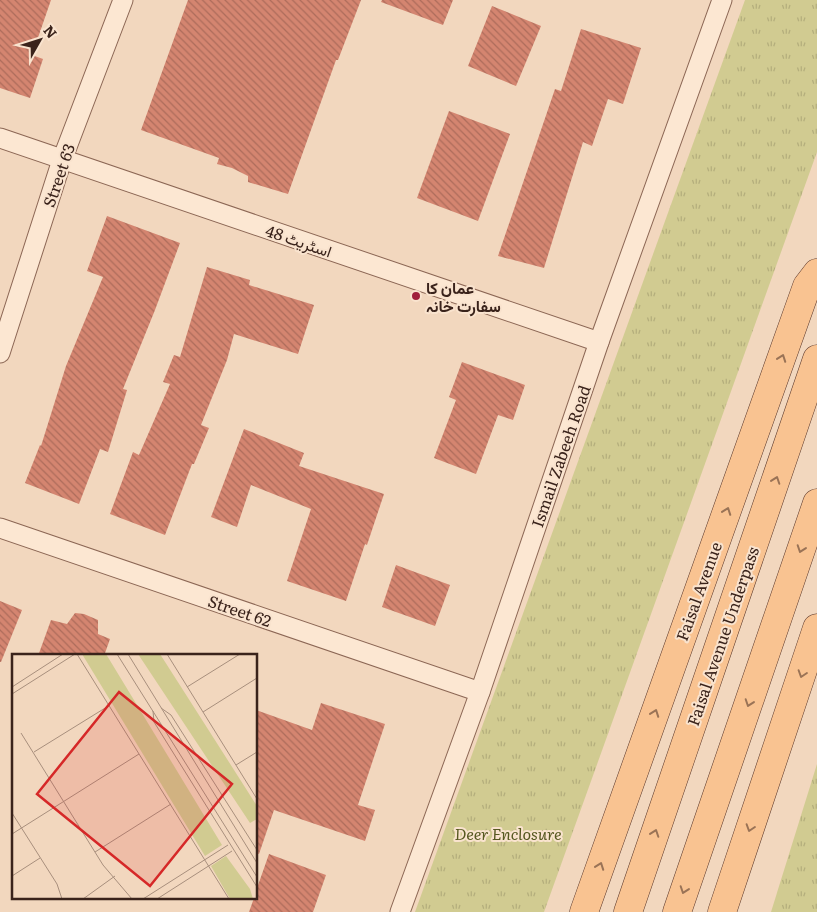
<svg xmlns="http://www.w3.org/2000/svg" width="817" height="912" viewBox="0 0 817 912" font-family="Literata,Vazirmatn,serif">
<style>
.grass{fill:url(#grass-tufts)}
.building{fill:url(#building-back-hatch)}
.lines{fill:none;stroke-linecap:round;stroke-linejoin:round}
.street-casing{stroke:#8c6755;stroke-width:21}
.primary-casing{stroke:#59362a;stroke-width:29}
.street{stroke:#fce7d2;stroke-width:19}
.primary{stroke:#f9c391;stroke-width:28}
.oneway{stroke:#9a7356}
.poi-dot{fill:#a11f3b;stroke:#f9e3ce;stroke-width:2}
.labels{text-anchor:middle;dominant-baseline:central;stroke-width:4;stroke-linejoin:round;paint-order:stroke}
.street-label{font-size:16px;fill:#3a231b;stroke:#f9e3ce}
.poi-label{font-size:16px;font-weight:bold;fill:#3a231b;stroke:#f9e3ce;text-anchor:start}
.park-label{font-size:16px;font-style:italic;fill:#565820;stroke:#f9e3ce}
.inset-road{fill:none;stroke:#a88f7d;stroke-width:1}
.view{fill:#d62828;fill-opacity:0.15;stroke:#d62828;stroke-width:2.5}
.inset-edge{fill:none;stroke:#3a231b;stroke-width:2.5}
</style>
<defs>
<pattern id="grass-tufts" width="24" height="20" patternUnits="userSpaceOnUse" patternTransform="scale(1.25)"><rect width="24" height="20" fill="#d1cb91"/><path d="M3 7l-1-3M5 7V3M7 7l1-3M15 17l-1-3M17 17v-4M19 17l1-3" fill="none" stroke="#b4ae7c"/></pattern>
<pattern id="building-back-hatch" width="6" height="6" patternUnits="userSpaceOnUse" patternTransform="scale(1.25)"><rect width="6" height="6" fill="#d48570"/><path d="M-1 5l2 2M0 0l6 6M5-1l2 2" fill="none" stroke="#ad6c5b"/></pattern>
</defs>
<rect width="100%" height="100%" fill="#f2d7be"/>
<!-- grass -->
<g class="grass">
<polygon points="745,0 817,0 817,152 544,912 415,912"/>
<polygon points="817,764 817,912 771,912"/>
</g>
<!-- building -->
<g class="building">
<polygon points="0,0 51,0 32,55 43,59 30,98 0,88"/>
<polygon points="188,0 361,0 338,60 336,60 288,194 248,182 248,176 232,168 217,164 219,158 141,130"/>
<polygon points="382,0 453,0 443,25 381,2"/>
<polygon points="492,6 541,26 516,86 468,66"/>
<polygon points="581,29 641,48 623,104 608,99 592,146 583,142 544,268 498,256 555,89 561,91"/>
<polygon points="449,111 510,134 478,221 417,198"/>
<polygon points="107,216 180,243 155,310 123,389 127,390 108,452 100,449 79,504 25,483 40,445 41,446 66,366 103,277 87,271"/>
<polygon points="207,267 250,280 249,285 314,305 298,354 234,334 227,360 201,425 209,428 194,464 192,464 165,535 110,514 133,452 139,455 170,384 163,382 174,355 180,357"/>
<polygon points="462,362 525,385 513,420 498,415 476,474 434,458 456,400 449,397"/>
<polygon points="244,429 304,453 299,466 384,494 367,545 365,544 346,601 287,581 311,509 251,485 237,527 211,517"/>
<polygon points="396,565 450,585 435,626 382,607"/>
<polygon points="0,601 22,610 1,662 0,662"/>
<polygon points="75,613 84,614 98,620 98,634 110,639 104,656 38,656 51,620 67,624"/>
<polygon points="321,703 385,724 358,805 375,810 365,841 274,810 259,854 256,853 256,710 312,730"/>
<polygon points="269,854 326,875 313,912 249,912 254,898 256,898 256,891"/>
</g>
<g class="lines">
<defs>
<g id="street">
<polyline points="0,138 599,342"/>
<polyline points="0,353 62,160 123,0"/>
<polyline points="0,528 480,692"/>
<polyline points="400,912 480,692 599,342 722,0"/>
</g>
<g id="primary">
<polyline points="584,912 807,286 817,273"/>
<polyline points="628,912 817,359"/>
<polyline points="677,912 817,503"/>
<polyline points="722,912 817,628"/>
</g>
</defs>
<!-- street casing -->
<use href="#street" class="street-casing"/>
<!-- primary casing -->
<use href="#primary" class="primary-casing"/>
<!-- street -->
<use href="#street" class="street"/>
<!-- primary -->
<use href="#primary" class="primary"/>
</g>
<!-- one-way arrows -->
<defs><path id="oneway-chevron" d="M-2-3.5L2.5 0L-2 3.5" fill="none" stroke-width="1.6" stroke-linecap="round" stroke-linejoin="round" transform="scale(1.25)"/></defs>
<g class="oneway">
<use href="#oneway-chevron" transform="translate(782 358) rotate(-70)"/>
<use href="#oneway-chevron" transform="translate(776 480) rotate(-71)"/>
<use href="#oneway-chevron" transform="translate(727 511) rotate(-70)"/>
<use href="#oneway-chevron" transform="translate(801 549) rotate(109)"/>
<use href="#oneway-chevron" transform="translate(802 674) rotate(108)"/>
<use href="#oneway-chevron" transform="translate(749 703) rotate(109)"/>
<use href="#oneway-chevron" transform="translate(655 713) rotate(-70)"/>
<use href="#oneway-chevron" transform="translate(750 828) rotate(108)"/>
<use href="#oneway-chevron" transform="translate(655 833) rotate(-71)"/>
<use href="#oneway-chevron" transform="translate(600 866) rotate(-70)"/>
<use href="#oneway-chevron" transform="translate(684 890) rotate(109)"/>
</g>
<!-- markers -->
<circle class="poi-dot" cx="416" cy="296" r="5"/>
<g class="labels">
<!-- street labels -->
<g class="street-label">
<text transform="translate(58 175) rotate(-71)">Street 63</text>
<text transform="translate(299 240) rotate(19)">اسٹریٹ 48</text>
<text transform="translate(560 456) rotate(-71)">Ismail Zabeeh Road</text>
<text transform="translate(698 591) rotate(-70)">Faisal Avenue</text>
<text transform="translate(240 610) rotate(19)">Street 62</text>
<text transform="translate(722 636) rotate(-71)">Faisal Avenue Underpass</text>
</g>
<!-- poi labels -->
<g class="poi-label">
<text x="426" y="287">عمان کا<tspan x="426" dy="18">سفارت خانہ</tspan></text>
</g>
<!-- park labels -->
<g class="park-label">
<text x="508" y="833">Deer Enclosure</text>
</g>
</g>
<!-- overview -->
<g transform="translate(12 654)">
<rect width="245" height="245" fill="#f2d7be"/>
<path d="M70 0H94L210 191 193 202ZM126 0H148L245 152V165L238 169ZM214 202 238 235 241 245H218L199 212Z" fill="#d1cb91"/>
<path class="inset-road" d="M65 0 217 245M105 0 245 223M116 0 245 209M155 0 245 145M0 33 51 0M175 33 228 0M0 40 63 0M149 54 159 61 245 196M141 57 142 68 245 233M191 58 245 24M9 79 91 211 120 245M22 98 98 51M224 111 245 98M0 159 45 230 50 245M0 180 127 100M83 198 159 150M0 222 28 204M71 245 103 222M131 245 216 191M145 245 220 197"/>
<path class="view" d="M107 38 220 130 138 232 25 140Z"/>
<rect width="245" height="245" class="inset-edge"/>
</g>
<!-- north arrow -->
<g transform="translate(40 40) rotate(51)" stroke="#f9e3ce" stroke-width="4" paint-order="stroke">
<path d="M0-4L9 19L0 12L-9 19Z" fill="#3a231b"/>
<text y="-8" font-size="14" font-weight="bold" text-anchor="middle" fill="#3a231b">N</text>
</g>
</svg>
